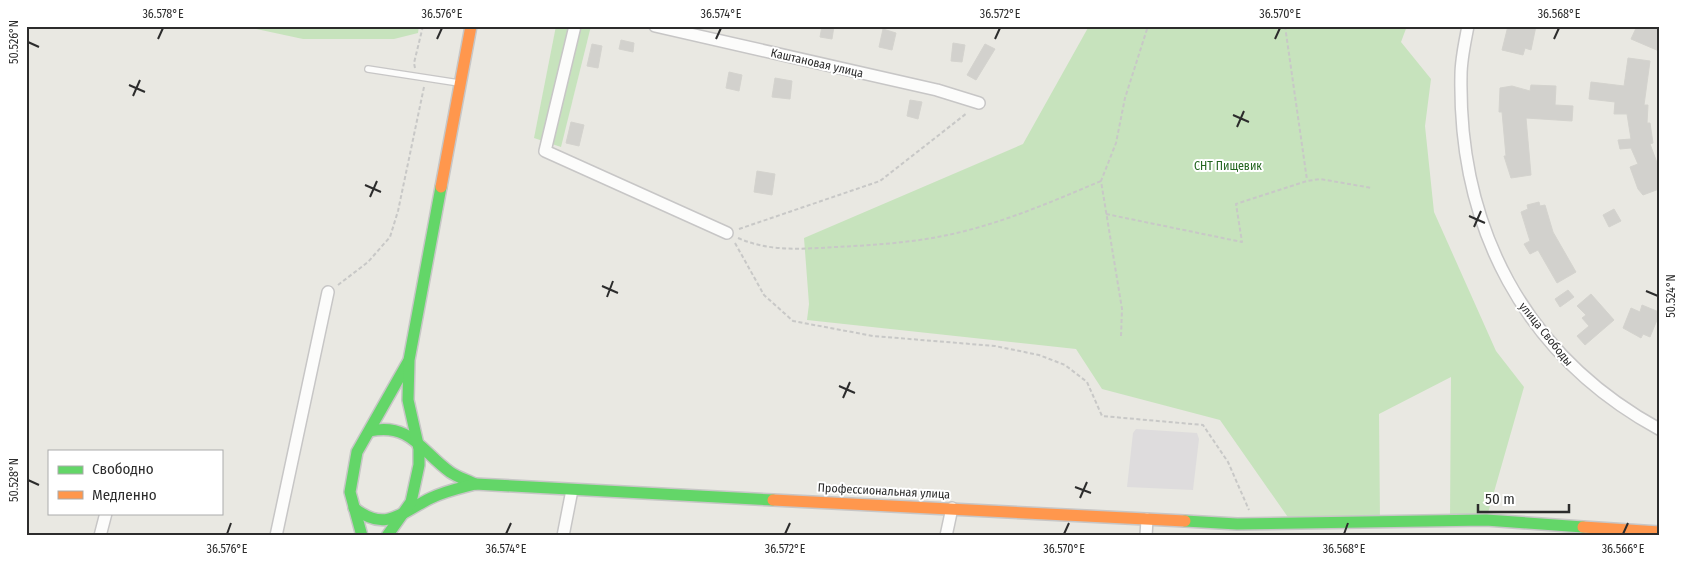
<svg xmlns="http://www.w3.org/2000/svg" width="1685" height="562" viewBox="0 0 1685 562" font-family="'Fira Sans Condensed',sans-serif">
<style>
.industrial{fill:#dedcdd}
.green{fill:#c7e3bd}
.building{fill:#d2d1cd;stroke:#d4d3ce}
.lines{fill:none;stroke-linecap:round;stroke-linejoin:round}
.lane-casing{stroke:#c7c6c6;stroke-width:8}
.street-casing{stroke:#c7c6c6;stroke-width:14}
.fast-casing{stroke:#c7c6c6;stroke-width:14}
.slow-casing{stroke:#c7c6c6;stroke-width:14}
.path{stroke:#c8c8c7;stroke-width:2;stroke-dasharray:4 2.5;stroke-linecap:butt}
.lane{stroke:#fcfcfb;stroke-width:5.5}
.street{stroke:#fcfcfb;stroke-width:11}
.fast{stroke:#63d668;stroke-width:11}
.slow{stroke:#ff974d;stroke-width:11}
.ticks{fill:none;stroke:#2c2c2c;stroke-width:2}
.labels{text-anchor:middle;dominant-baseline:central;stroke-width:4;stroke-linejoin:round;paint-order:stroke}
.street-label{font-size:12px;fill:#2c2c2c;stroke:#fff}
.park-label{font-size:12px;fill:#23651f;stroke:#fff}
.neatline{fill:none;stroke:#2c2c2c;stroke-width:2}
.ticks-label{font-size:12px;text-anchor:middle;fill:#2c2c2c}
</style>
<rect width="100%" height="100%" fill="#e9e8e2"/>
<!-- industrial -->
<polygon class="industrial" points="1136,429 1197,433 1199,439 1193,490 1127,487 1133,433"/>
<!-- green -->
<g class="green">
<polygon points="243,26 419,26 418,33 394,39 303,39"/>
<polygon points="556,26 591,26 561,147 534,138"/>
<polygon points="1089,26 1407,26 1401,42 1431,79 1425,126 1434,212 1496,351 1524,387 1486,520 1450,520 1451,377 1379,414 1380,521 1292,523 1220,420 1102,389 1076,349 807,320 809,304 804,238 1023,144"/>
</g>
<!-- building -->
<g class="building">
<polygon points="822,26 834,26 832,39 820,37"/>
<polygon points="1508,26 1536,26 1531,50 1525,48 1523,55 1502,50"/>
<polygon points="1637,26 1659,26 1659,51 1631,39"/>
<polygon points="883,29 896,33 892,50 879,47"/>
<polygon points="621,40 634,43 633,52 619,49"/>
<polygon points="953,43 965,45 962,62 951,61"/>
<polygon points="592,44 602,46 598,68 587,66"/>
<polygon points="985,44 995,49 976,80 967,75"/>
<polygon points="1628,58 1650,61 1644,105 1648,105 1647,123 1650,123 1653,143 1650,144 1659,168 1659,189 1643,195 1638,189 1630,167 1638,164 1631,148 1620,149 1618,140 1631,139 1627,114 1614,114 1615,102 1589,99 1591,82 1624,86"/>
<polygon points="729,72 742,75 739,91 726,88"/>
<polygon points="775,78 792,81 790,99 772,97"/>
<polygon points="1531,85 1556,86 1555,105 1573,106 1572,121 1526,118 1531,175 1511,178 1504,156 1506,156 1502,112 1499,112 1500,88 1512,86 1530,91"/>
<polygon points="910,100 922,102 918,119 907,116"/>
<polygon points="571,122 584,125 579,146 566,143"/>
<polygon points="757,171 775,174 772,195 754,192"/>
<polygon points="1539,202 1540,206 1545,205 1553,232 1576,272 1557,283 1538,250 1530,254 1524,244 1530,241 1521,212 1528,209 1527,205"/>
<polygon points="1614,209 1621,221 1609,227 1603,215"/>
<polygon points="1568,290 1574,297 1560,307 1555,299"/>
<polygon points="1591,294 1614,320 1585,345 1577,336 1589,326 1582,318 1586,315 1577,306"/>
<polygon points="1642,305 1659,312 1659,315 1650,337 1643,334 1641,338 1623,328 1631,308 1640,312"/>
</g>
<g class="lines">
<defs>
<polyline id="lane" points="368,69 459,83"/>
<g id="street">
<polyline points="575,26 545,151 727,233"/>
<polyline points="655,26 937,90 979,103"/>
<path d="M1468 26C1465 42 1461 59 1461 75 1458 227 1524 355 1659 429"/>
<polyline points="100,536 106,513"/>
<polyline points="276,536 328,292"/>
<polyline points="563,536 572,490"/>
<polyline points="946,536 952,508"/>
<polyline points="1146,536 1147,519"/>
</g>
<g id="fast">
<path d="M370 431C410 422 422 452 450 472 457 477 467 480 475 484"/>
<path d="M354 508C386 533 400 513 431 498 445 491 460 488 475 484L773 500"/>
<polyline points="1185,521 1237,524 1486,520 1583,527"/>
<polyline points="362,536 350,492 357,452 408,362"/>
<polyline points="387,536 411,502 419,465 419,449 408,400 409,360 441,187"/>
</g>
<g id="slow">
<polyline points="441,187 471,26"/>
<polyline points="773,500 1185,521"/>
<polyline points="1583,527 1659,532"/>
</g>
</defs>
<!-- lane casing -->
<use href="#lane" class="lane-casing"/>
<!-- street casing -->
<use href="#street" class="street-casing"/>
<!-- fast casing -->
<use href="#fast" class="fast-casing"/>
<!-- slow casing -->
<use href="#slow" class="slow-casing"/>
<!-- path -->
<g class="path">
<polyline points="1285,26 1307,180"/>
<polyline points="415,68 414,63 423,26"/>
<polyline points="1106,214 1242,242 1236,204 1307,181 1320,179 1372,188"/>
<polyline points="739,229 880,181 967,113"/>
<path d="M738 238C770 252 802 249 836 247 878 245 923 242 965 231 1012 219 1056 200 1101 181"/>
<polyline points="735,243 764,295 793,321 873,336 995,346 1039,355 1065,365 1087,382 1102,416 1203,425 1228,462 1249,510"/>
<polyline points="338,285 368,262 390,237 398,211 424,87"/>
<polyline points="1121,336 1122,309 1101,181 1116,143 1125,98 1148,26"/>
</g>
<!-- lane -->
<use href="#lane" class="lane"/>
<!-- street -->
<use href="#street" class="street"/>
<!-- fast -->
<use href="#fast" class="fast"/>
<!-- slow -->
<use href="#slow" class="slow"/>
</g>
<!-- ticks -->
<path class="ticks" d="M158 39 163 28M437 39 442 28M716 39 721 28M995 39 1000 28M1275 39 1280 28M1554 39 1559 28M28 42 39 47M129 85 145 92M133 96 140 80M1233 115 1249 122M1237 127 1244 111M365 185 381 192M370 197 377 181M1469 216 1485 223M1474 227 1481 211M602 286 618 293M1646 291 1658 296M607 297 613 281M839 386 855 393M843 398 850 382M28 480 39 485M1075 487 1091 493M1080 498 1087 482M227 534 231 523M506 534 511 523M785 534 790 523M1064 534 1069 523M1344 534 1348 523M1623 534 1628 523"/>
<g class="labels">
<!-- street labels -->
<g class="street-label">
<text transform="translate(817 63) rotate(13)">Каштановая улица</text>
<text transform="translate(1546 334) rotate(51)">улица Свободы</text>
<text transform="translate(884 491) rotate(3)">Профессиональная улица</text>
</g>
<!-- park labels -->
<g class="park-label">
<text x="1228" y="166">СНТ Пищевик</text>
</g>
</g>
<!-- border -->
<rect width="1685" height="562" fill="none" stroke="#ffffff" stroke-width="55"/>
<!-- legend -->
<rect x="48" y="450" width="175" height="65" fill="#ffffff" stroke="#ababab"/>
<rect x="58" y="466" width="25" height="8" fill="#63d668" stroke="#ababab"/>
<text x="92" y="474" font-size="15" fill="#2c2c2c">Свободно</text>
<rect x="58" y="491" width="25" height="8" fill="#ff974d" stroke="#ababab"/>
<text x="92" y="500" font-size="15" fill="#2c2c2c">Медленно</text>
<!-- scale -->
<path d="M1478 504v8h91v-8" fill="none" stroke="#2c2c2c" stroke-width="2.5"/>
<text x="1485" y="504" font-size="15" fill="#2c2c2c" stroke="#ffffff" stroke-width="4" paint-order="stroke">50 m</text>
<rect x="28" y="28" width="1630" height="506" class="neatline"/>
<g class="ticks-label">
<text x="163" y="18">36.578°E</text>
<text x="442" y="18">36.576°E</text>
<text x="721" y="18">36.574°E</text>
<text x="1000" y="18">36.572°E</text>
<text x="1280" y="18">36.570°E</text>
<text x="1559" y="18">36.568°E</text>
<text transform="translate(14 42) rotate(-90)" y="4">50.526°N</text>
<text transform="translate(1671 296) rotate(-90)" y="4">50.524°N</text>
<text transform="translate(14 480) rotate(-90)" y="4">50.528°N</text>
<text x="227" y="553">36.576°E</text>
<text x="506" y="553">36.574°E</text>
<text x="785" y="553">36.572°E</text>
<text x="1064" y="553">36.570°E</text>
<text x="1344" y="553">36.568°E</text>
<text x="1623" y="553">36.566°E</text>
</g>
</svg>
